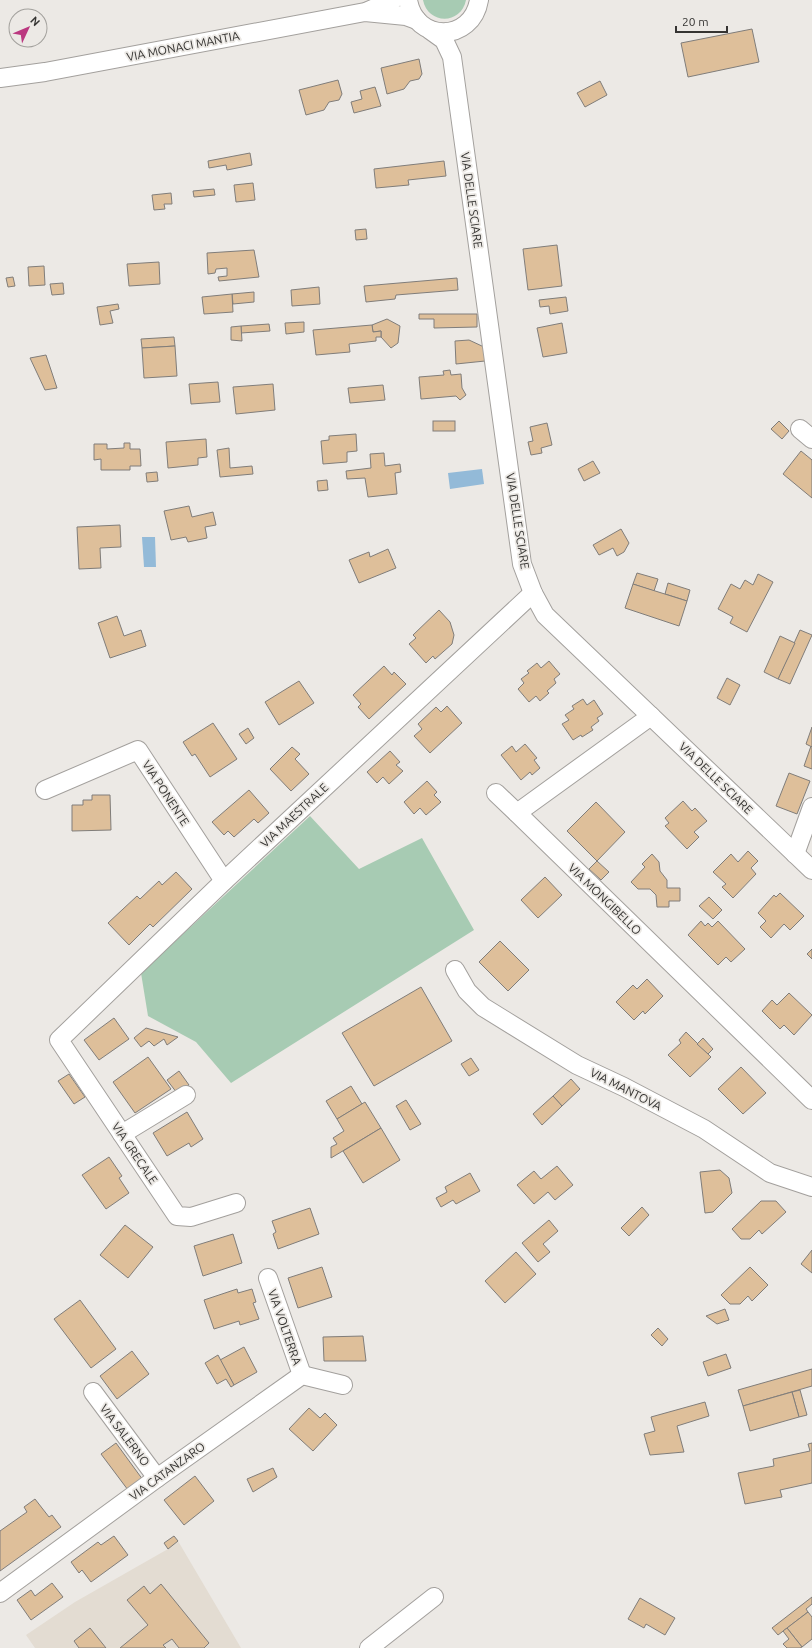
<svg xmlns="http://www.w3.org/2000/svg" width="812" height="1648" viewBox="0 0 812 1648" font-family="Ubuntu,sans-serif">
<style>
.built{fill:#e3dcd2}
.green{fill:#a7cbb3}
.water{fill:#93bad8}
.building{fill:#debf9a;stroke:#807d7a}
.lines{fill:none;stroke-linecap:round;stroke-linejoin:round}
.minor-casing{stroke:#a3a09d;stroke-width:20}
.minor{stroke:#fff;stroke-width:18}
.labels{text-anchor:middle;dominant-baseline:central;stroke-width:3.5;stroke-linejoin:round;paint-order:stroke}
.street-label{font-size:12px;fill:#353432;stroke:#ece9e5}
</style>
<rect width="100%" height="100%" fill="#ece9e5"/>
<!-- built -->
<polygon class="built" points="178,1541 241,1648 35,1648 26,1635 75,1602 168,1549"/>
<!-- green -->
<g class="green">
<path d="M423 0H466C461 25 428 25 423 0Z"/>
<polygon points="310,816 359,869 422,838 474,930 231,1083 196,1042 148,1016 141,973"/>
</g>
<!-- water -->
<g class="water">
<polygon points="482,469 484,484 450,489 448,473"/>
<polygon points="142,537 155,537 156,567 144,567"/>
</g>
<!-- building -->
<g class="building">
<polygon points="752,29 759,62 688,77 681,43"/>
<polygon points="419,59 422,74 419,79 410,81 404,89 387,94 381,68"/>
<polygon points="338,80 342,94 339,100 329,102 324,110 306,115 299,90"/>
<polygon points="600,81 607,95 585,107 577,93"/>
<polygon points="375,87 381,106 354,113 351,102 362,99 360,91"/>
<polygon points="250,153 252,165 227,170 226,165 209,168 208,161"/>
<polygon points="444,161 446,176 408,180 409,185 376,188 374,169"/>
<polygon points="253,183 255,200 236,202 234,185"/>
<polygon points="214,189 215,195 194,197 193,191"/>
<polygon points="171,193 172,204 164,204 165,209 154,210 152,195"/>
<polygon points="366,229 367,239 356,240 355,230"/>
<polygon points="557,245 562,286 528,290 523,249"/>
<polygon points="254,250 259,277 219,281 218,277 227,276 227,268 216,269 215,273 208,274 207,253"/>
<polygon points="159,262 160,284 129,286 127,264"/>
<polygon points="44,266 45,285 29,286 28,267"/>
<polygon points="13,277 15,286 8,287 6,278"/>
<polygon points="457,278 458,290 396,295 395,299 366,302 364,286"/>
<polygon points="63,283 64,294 52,295 50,284"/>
<polygon points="319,287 320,304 292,306 291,290"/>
<polygon points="254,292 254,302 233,304 232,294"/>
<polygon points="232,294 233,312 204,314 202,297"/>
<polygon points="566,297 568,311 550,314 549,306 540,307 539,300"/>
<polygon points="118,304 119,309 110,311 113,323 100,325 97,307"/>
<polygon points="419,314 477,314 477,327 434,328 434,319 419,319"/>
<polygon points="387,319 400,326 398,343 391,348 381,337 381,331 373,332 372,325"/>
<polygon points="304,322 304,332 286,334 285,323"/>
<polygon points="562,323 567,353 543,357 537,328"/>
<polygon points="269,324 270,331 241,333 241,326"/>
<polygon points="372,325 373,332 381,331 381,337 376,337 376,341 349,344 350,352 316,355 313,330"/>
<polygon points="241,326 242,341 231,340 231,327"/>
<polygon points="174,337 175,346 142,348 141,339"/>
<polygon points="469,340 484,347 485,361 456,364 455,341"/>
<polygon points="175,346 177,376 144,378 142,348"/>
<polygon points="46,355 57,388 45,390 30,358"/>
<polygon points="450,370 451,375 461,374 462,388 466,395 460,400 456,396 421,399 419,377 444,375 443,371"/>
<polygon points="218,382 220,402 191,404 189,384"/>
<polygon points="273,384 275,410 236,414 233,387"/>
<polygon points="383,385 385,400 350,403 348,388"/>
<rect x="433" y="421" width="22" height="10"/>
<polygon points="779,421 789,431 782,439 771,429"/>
<polygon points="547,423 552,445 541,448 542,453 531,455 528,442 533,441 530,427"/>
<polygon points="356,434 357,451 347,452 347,462 323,464 321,441 329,440 329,436"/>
<polygon points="206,439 207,457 198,458 198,465 168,468 166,442"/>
<polygon points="124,443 130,443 130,449 140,449 141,466 130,466 130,470 101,470 101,459 94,460 94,444 107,444 107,449 124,448"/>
<polygon points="229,448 230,468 252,466 253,474 220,477 217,450"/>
<polygon points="801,451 812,460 812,498 783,474"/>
<polygon points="384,453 385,466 400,464 401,472 395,473 397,494 368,497 365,478 347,479 346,471 371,468 370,454"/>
<polygon points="593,461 600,473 584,481 578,469"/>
<polygon points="157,472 158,481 147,482 146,473"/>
<polygon points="327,480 328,490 318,491 317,481"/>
<polygon points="189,506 192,517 213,512 216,525 205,527 207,538 188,542 186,537 171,540 164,511"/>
<polygon points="120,525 121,547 100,548 101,568 79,569 77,527"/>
<polygon points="621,529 629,543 624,552 617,556 613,548 599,555 593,545"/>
<polygon points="388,549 396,568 359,583 349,560 369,552 370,557"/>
<polygon points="637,573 658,579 654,591 633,584"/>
<polygon points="758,574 773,582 747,632 730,623 733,617 718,609 731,584 740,589 745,580 753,585"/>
<polygon points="668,583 690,590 687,601 665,594"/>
<polygon points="633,584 687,601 679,626 625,608"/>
<polygon points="439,610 450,622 454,635 452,644 435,659 433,656 426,663 409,644 416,638 413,635"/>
<polygon points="117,616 124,636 141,630 146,646 110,658 98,623"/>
<polygon points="800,630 812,635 790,684 778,679"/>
<polygon points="780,636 795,643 778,679 764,672"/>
<polygon points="549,661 560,674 554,679 556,683 547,691 549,693 540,701 536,696 529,702 518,689 524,683 521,679 529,673 527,671 537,663 541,668"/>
<polygon points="384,666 392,675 394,672 406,684 369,719 358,707 361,704 353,695"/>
<polygon points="727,678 740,685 730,705 717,698"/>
<polygon points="299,681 314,703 279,725 265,702"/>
<polygon points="583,699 587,705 594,700 603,714 597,718 599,721 591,727 593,730 582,737 581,735 573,740 562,724 569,720 565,715 574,709 572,706"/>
<polygon points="447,706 462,723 430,753 414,736 422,729 418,724 436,707 441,712"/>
<polygon points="213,723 237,759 210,777 195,754 192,756 183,742"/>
<polygon points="812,727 812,747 806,744"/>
<polygon points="248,728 254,738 246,744 239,734"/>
<polygon points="525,744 537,758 534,760 540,768 532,775 530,772 521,780 501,755 512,746 516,752"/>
<polygon points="811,746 812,747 812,769 804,766"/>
<polygon points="292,747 300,754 295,759 309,774 291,791 270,769"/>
<polygon points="390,751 400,762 396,765 403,771 389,784 383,777 377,783 367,772"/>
<polygon points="789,773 810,781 797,814 776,806"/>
<polygon points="427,781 437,792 434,795 441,802 426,815 420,808 414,814 404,802"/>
<polygon points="249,790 269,813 258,823 254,819 234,837 228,831 224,835 212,822"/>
<polygon points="92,795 110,795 111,830 72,831 72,805 83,805 83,800 92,800"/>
<polygon points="683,801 692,811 695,808 707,821 694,832 699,837 687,849 665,826 669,823 665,818"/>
<polygon points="596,802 625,832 597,861 567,831"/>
<polygon points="748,851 758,861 751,868 756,874 733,898 722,887 726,884 713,872 731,854 738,862"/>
<polygon points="652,854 659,862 660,871 667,880 667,888 680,888 680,901 669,901 669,907 657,907 656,895 650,889 638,889 631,882 645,867 642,864"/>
<polygon points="597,861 609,872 601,880 589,869"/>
<polygon points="176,872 192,889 153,927 150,924 129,945 108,923 137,896 140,899 159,881 162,885"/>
<polygon points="545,877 562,895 538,918 521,900"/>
<polygon points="780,893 804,916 790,930 784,924 771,938 760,927 766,921 758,913 774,895 776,897"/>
<polygon points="709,897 722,910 713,919 699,906"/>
<polygon points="701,921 705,926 708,923 712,927 718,921 745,949 731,962 726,957 718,965 688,935"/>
<polygon points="500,941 529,970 508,991 479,962"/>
<polygon points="812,949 812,959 807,954"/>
<polygon points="647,979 663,996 645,1014 643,1011 634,1020 616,1002 633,985 637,989"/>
<polygon points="421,987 452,1041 374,1086 342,1033"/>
<polygon points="789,993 812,1015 794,1035 784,1025 780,1029 762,1011 772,1000 777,1005"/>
<polygon points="114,1018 129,1039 99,1060 84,1040"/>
<polygon points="146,1028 178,1037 167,1045 164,1039 154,1046 149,1041 141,1047 134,1038"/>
<polygon points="686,1032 711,1057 690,1077 668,1055 681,1043 679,1040"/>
<polygon points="703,1038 713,1049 708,1054 697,1044"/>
<polygon points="148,1057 171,1089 135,1113 113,1082"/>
<polygon points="471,1058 479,1070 469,1076 461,1064"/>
<polygon points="741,1067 766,1093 743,1114 718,1089"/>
<polygon points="179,1071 189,1085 177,1093 167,1080"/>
<polygon points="69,1074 85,1097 74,1104 58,1081"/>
<polygon points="571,1079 580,1089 562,1106 553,1096"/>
<polygon points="351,1086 362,1104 337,1119 326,1101"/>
<polygon points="553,1096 562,1106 542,1125 533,1114"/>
<polygon points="406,1100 421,1124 410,1130 396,1106"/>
<polygon points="365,1102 381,1128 331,1158 331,1147 337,1144 333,1138 344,1131 337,1119"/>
<polygon points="187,1112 203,1139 191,1147 189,1143 167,1156 153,1133"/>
<polygon points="381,1128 400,1160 363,1183 343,1151"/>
<polygon points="109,1157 122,1176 119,1178 129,1193 106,1209 82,1175"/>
<polygon points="557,1166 573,1185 555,1200 548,1192 534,1204 517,1185 534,1171 541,1179"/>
<polygon points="720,1170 729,1178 732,1193 713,1212 705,1213 700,1172"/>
<polygon points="470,1173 480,1191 456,1204 453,1200 441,1207 436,1198 447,1192 445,1187"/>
<polygon points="761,1201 776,1201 786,1212 762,1234 759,1230 750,1239 741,1239 732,1229"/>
<polygon points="642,1207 649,1215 629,1236 621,1228"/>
<polygon points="310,1208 319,1234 278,1249 273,1234 276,1232 272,1221"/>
<polygon points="549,1220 558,1231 543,1244 550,1252 538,1262 522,1243"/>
<polygon points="125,1225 153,1247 128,1278 100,1255"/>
<polygon points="233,1234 242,1263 203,1276 194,1246"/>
<polygon points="812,1250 812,1273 801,1264"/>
<polygon points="516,1252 536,1274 505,1303 485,1281"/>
<polygon points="322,1267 332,1297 298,1308 288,1278"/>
<polygon points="750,1267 768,1285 752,1301 748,1296 740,1304 730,1304 721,1295"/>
<polygon points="237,1289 238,1293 252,1289 256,1302 253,1303 259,1319 240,1325 239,1321 214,1329 204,1300"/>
<polygon points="80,1300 116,1349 91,1368 54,1319"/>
<polygon points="725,1309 729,1320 717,1324 706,1316"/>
<polygon points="658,1328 668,1339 662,1346 651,1335"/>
<polygon points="363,1336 366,1361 324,1361 323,1337"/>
<polygon points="244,1347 257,1372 234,1385 220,1360"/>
<polygon points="132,1351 149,1374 117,1399 100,1376"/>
<polygon points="726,1354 731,1368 708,1376 703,1362"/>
<polygon points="218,1355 234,1385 231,1387 226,1379 217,1384 205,1363"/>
<polygon points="812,1369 812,1386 743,1406 738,1390"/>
<polygon points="800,1390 807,1415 799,1417 792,1392"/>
<polygon points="792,1392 799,1417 750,1431 743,1406"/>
<polygon points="705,1402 709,1416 677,1426 684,1452 650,1455 644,1434 655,1431 651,1417"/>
<polygon points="309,1408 320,1418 325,1413 337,1425 313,1451 289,1429"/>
<polygon points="116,1443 143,1480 128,1490 101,1454"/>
<polygon points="812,1443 812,1483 780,1490 782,1497 745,1504 738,1473 774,1466 773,1459 810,1451 808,1444"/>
<polygon points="273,1468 277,1477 253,1492 247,1479"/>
<polygon points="195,1476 214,1501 184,1525 164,1500"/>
<polygon points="35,1499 49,1517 52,1515 61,1527 0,1571 0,1531 27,1512 24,1507"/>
<polygon points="114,1536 128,1555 91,1582 82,1570 79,1573 71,1562 98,1542 101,1545"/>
<polygon points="174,1536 178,1541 168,1549 164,1543"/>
<polygon points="52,1583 63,1597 31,1620 17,1600 31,1590 35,1596"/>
<polygon points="161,1584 209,1643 204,1648 179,1648 172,1639 163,1645 166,1648 120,1648 148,1625 127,1600 144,1586 150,1594"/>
<polygon points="812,1597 812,1604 806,1609 808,1612 778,1635 772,1628"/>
<polygon points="640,1598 675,1618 665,1635 646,1624 644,1628 628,1619"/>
<polygon points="808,1612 812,1617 812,1639 802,1647 787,1628"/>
<polygon points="90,1628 106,1648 79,1648 74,1641"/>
<polygon points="787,1628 802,1647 800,1648 787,1648 783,1644 789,1639 783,1631"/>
</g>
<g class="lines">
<defs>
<g id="minor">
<path d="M408 0C415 43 472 43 479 0"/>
<polyline points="368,11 393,0"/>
<polyline points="430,30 444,40 452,57 522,564 533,593 545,615 812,870"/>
<polyline points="0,78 45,72 365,12 406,16 417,20"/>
<polyline points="800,429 812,439"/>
<polyline points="651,716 517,813 812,1100"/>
<polyline points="45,790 138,750 224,881"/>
<polyline points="496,793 517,813"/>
<polyline points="795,854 812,807"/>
<polyline points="455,970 467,991 483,1007 577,1065 624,1087 704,1129 770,1173 812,1187"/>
<polyline points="122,1134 186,1095"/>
<polyline points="236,1203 191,1217 177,1216 59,1040 224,881 533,593"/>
<polyline points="268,1278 302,1375"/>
<polyline points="93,1392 157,1478"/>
<polyline points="0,1593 157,1478 302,1375 343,1385"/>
<polyline points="369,1648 434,1597"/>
</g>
</defs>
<!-- minor casing -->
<use href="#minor" class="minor-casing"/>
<!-- minor -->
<use href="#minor" class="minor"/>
</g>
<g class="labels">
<!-- street labels -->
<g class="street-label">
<text transform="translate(183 46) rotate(-11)">VIA MONACI MANTIA</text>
<text transform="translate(472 200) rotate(82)">VIA DELLE SCIARE</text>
<text transform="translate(518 521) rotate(81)">VIA DELLE SCIARE</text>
<text transform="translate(716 778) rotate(44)">VIA DELLE SCIARE</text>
<text transform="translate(166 793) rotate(57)">VIA PONENTE</text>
<text transform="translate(294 815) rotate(-43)">VIA MAESTRALE</text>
<text transform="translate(605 899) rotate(44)">VIA MONGIBELLO</text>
<text transform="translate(626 1089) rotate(27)">VIA MANTOVA</text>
<text transform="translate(135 1153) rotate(56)">VIA GRECALE</text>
<text transform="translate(285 1327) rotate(71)">VIA VOLTERRA</text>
<text transform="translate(125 1435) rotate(53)">VIA SALERNO</text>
<text transform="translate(167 1471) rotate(-36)">VIA CATANZARO</text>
</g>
</g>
<!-- north arrow -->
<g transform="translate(28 28) rotate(46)"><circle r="19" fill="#ece9e5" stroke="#a3a19d"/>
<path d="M0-3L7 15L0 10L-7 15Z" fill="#bb3880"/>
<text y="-6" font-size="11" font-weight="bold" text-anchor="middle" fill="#353432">N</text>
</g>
<!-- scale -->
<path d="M676 26v6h51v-6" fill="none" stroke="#353432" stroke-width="2"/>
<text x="682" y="26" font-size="12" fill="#353432" stroke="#ece9e5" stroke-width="3" paint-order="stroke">20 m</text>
</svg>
